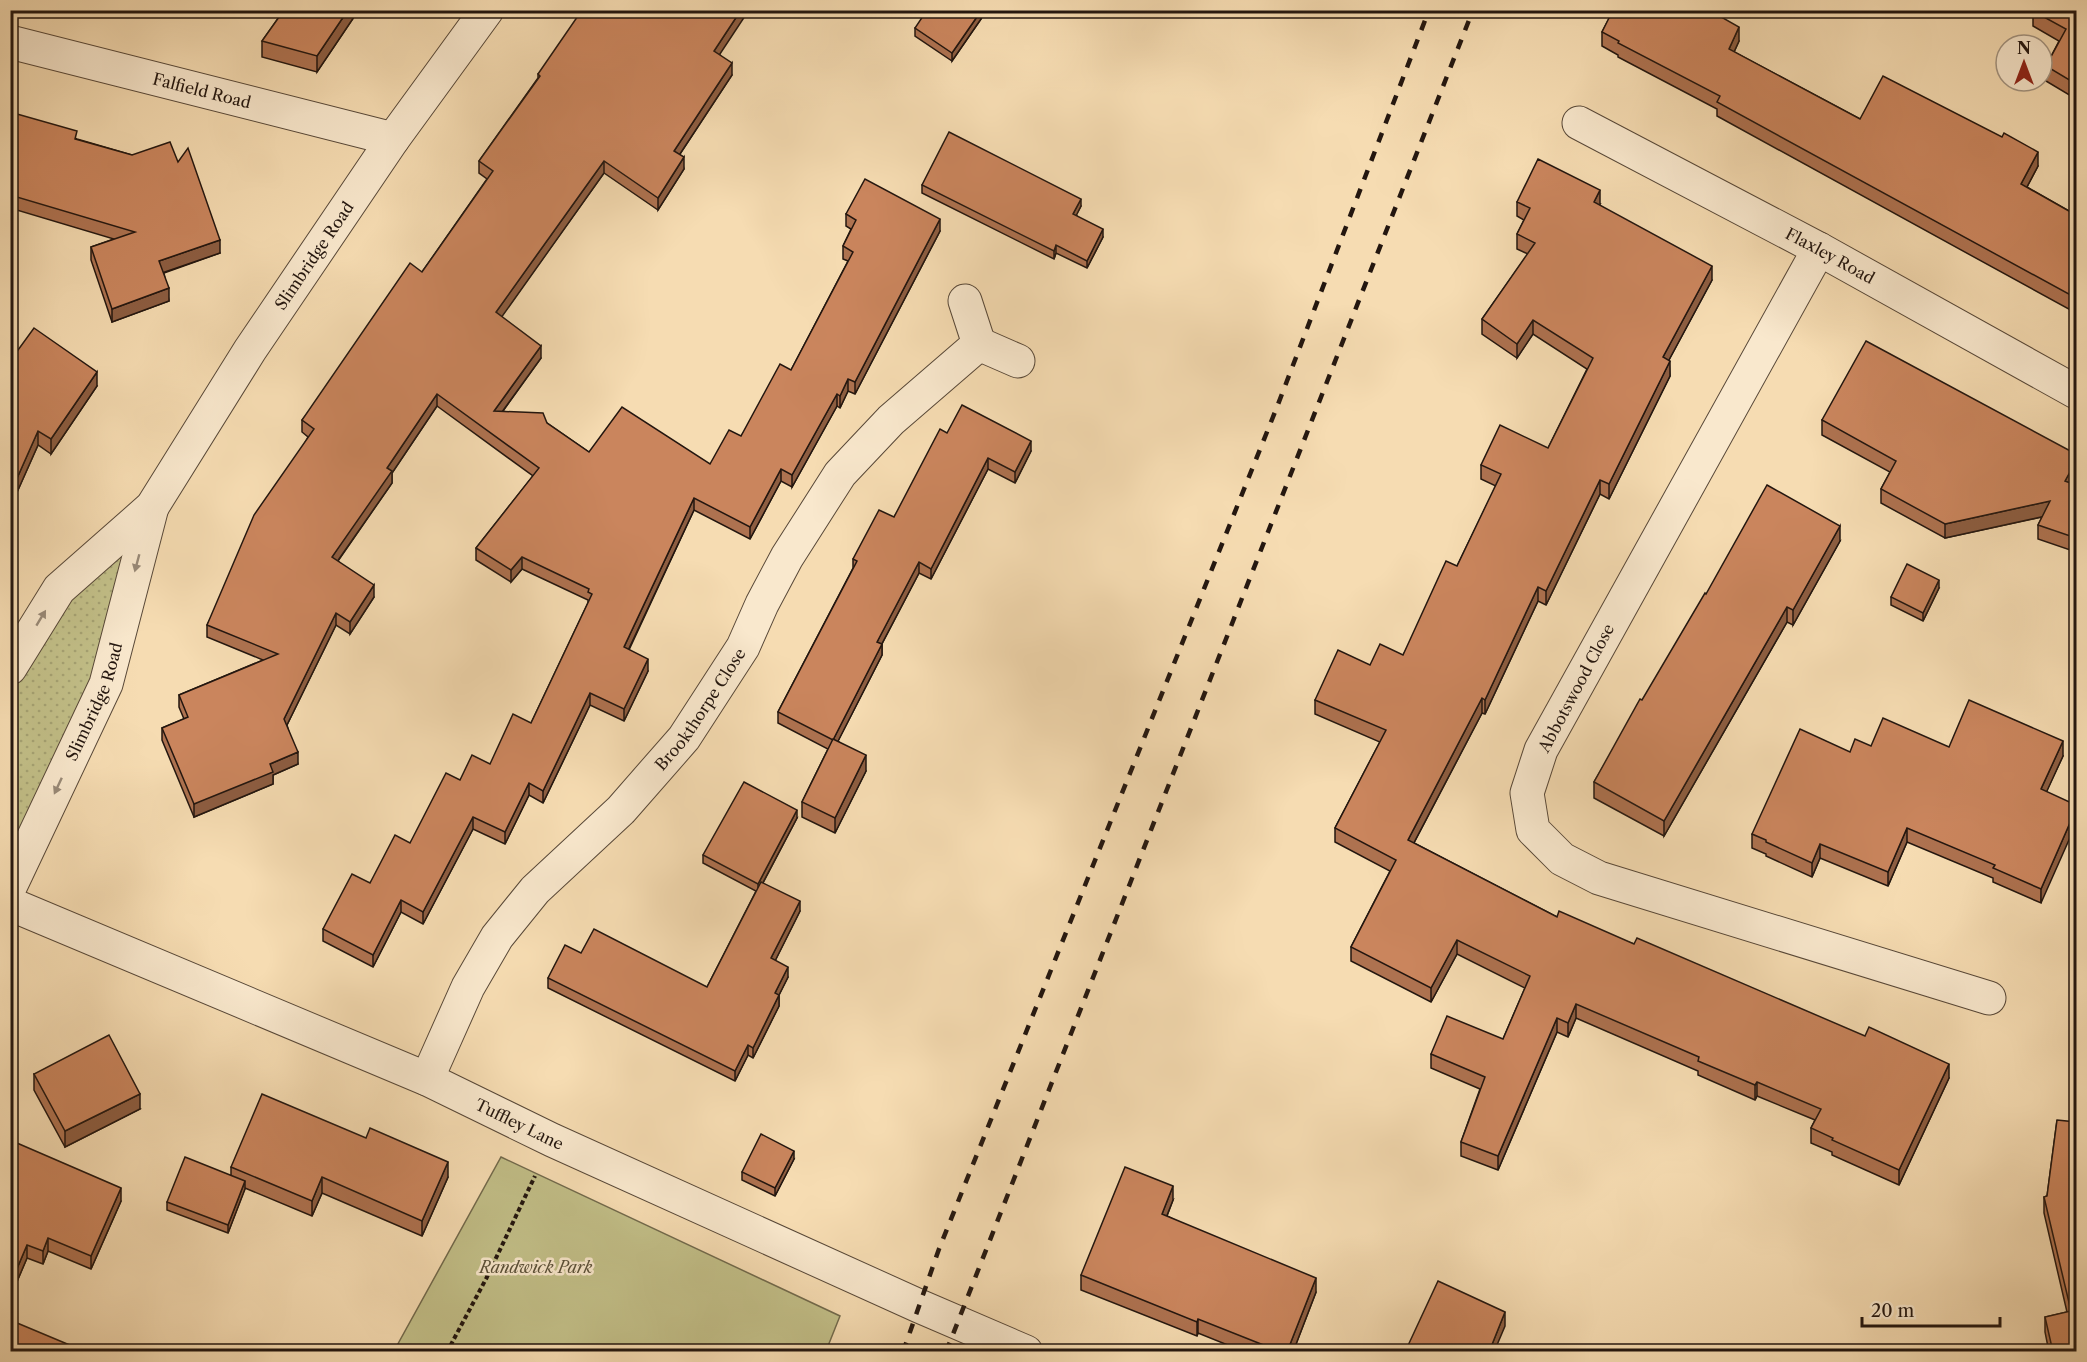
<svg xmlns="http://www.w3.org/2000/svg" width="2087" height="1362" viewBox="0 0 2087 1362" font-family="'Libre Caslon Text',serif">
<style>
.grass{fill:url(#grass-dots);stroke:#726a4c;stroke-width:1.5}
.green{fill:#c2bf88;stroke:#726a4c;stroke-width:1.5}
.lines{fill:none;stroke-linecap:round;stroke-linejoin:round}
.minor-casing{stroke:#584838;stroke-width:35}
.path{stroke:#23160f;stroke-width:4;stroke-dasharray:4.5 3;stroke-linecap:butt}
.minor{stroke:#f9e8cd;stroke-width:33}
.rail{stroke:#23160f;stroke-width:4.5;stroke-dasharray:10 10;stroke-linecap:butt}
.wall{fill:#ae7250;stroke:#23160f;stroke-width:1.5}
.shaded-wall{fill:#8d5d41;stroke:#23160f;stroke-width:1.5}
.building{fill:#ca855d;stroke:#23160f;stroke-width:1.5}
.oneway{fill:#998a78}
.labels{text-anchor:middle;dominant-baseline:central;stroke-width:5;stroke-linejoin:round;paint-order:stroke}
.street-label{font-size:16px;fill:#23160f;stroke:#f9e8cd}
.park-label{font-size:16px;font-style:italic;fill:#5b5139;stroke:#f9e8cd}
</style>
<defs>
<pattern id="grass-dots" width="8" height="8" patternUnits="userSpaceOnUse" patternTransform="scale(1.5)"><rect width="8" height="8" fill="#c2bf88"/><path d="M2 2h.1M6 6h.1" fill="none" stroke="#a6a374" stroke-width="1.8" stroke-linecap="round"/></pattern>
</defs>
<rect width="100%" height="100%" fill="#f6dcb2"/>
<filter id="stains"><feTurbulence type="fractalNoise" baseFrequency=".00333" numOctaves="4"/><feColorMatrix values="0 0 0 0 .2 0 0 0 0 .09 0 0 0 0 .02 0 0 0 .5 -.17"/></filter>
<radialGradient id="worn" r=".72"><stop offset=".6" stop-color="#630" stop-opacity="0"/><stop offset="1" stop-color="#630" stop-opacity=".3"/></radialGradient>
<!-- grass -->
<polygon class="grass" points="152,507 106,684 11,887 11,668"/>
<!-- green -->
<polygon class="green" points="501,1157 840,1316 826,1351 394,1351"/>
<g class="lines">
<defs>
<g id="minor">
<path id="s1" d="M10 42 393 139"/>
<path id="s2" d="M1579 123 1819 249 2076 392"/>
<polyline points="1819,249 1541,750 1527,793 1533,830 1562,859 1599,878 1989,998"/>
<polyline points="979,344 1018,361"/>
<path id="s3" d="M10 668 59 589 152 507 250 350 393 139 487 10"/>
<path id="s4" d="M10 887 106 684 152 507"/>
<path id="s5" d="M10 904 427 1079 552 1140 919 1306 1026 1352"/>
<path id="s6" d="M427 1079 468 987 497 937 535 890 621 810 684 738 743 647 762 604 787 557 840 474 891 420 979 344 965 301"/>
</g>
</defs>
<!-- minor casing -->
<use href="#minor" class="minor-casing"/>
<!-- path -->
<polyline class="path" points="447,1352 487,1277 535,1176"/>
<!-- minor -->
<use href="#minor" class="minor"/>
<!-- rail -->
<g class="rail">
<polyline points="903,1352 939,1249 1277,407 1429,10"/>
<polyline points="946,1352 1473,10"/>
</g>
</g>
<!-- wall -->
<g class="wall">
<polygon points="284,10 361,10 360,12 358,11 317,72 262,57 262,41"/>
<polygon points="1597,10 1709,10 1739,41 1734,52 1860,119 2038,166 2027,187 2076,215 2076,313 1717,116 1717,109 1618,57 1618,55 1602,46 1602,32 1611,15"/>
<polygon points="2076,10 2076,99 2046,81 2046,66 2059,41 2033,26 2033,11"/>
<polygon points="981,19 952,61 915,36 915,28"/>
<polygon points="720,55 732,75 680,154 684,169 658,210 604,173 501,317 541,358 503,411 547,423 589,452 710,464 741,436 791,370 848,261 843,259 843,246 851,229 846,226 846,214 940,231 855,394 848,391 840,408 837,406 792,487 781,481 750,539 694,510 629,650 648,671 624,721 590,705 543,803 529,795 505,844 473,829 423,924 401,912 373,967 323,941 323,929 410,843 460,780 490,764 531,723 588,603 588,600 522,569 511,582 476,560 476,548 533,476 437,406 392,473 392,483 338,561 374,597 350,634 336,625 287,725 298,764 273,775 273,784 194,817 162,740 162,728 184,719 179,707 179,695 263,660 207,637 207,625 308,437 302,432 302,420 422,272 487,179 479,173 479,161 538,78 538,74"/>
<polygon points="10,112 77,139 132,155 178,162 220,253 164,273 169,301 112,322 91,260 91,247 114,239 10,208"/>
<polygon points="922,185 1081,206 1076,215 1103,237 1087,268 1056,253 1054,259 922,193"/>
<polygon points="1517,202 1600,204 1599,205 1712,280 1669,360 1670,376 1609,499 1600,494 1546,605 1538,601 1485,714 1482,713 1414,843 1557,917 1634,944 1949,1078 1899,1185 1832,1155 1832,1152 1811,1143 1811,1128 1815,1120 1757,1096 1755,1100 1698,1075 1698,1071 1576,1018 1568,1037 1557,1032 1498,1170 1461,1156 1461,1142 1480,1089 1431,1068 1431,1054 1503,1039 1525,988 1457,954 1431,1002 1351,961 1351,947 1390,871 1335,842 1335,828 1380,742 1315,714 1315,700 1370,665 1403,655 1457,566 1496,486 1481,479 1481,465 1548,448 1587,369 1533,334 1517,358 1482,334 1482,319 1528,254 1517,249 1517,234 1524,220 1517,216"/>
<polygon points="10,361 97,386 51,454 38,445 10,508"/>
<polygon points="1822,420 2076,485 2076,552 2038,539 2038,525 2042,517 1945,538 1881,503 1881,489 1890,472 1822,435"/>
<polygon points="947,433 1031,451 1015,483 988,469 931,579 919,573 882,644 882,655 838,741 866,771 835,833 802,817 802,802 828,749 778,723 778,712 853,568 853,559 894,517"/>
<polygon points="1840,541 1793,625 1787,622 1664,836 1594,798 1594,782 1706,594"/>
<polygon points="1939,588 1923,621 1891,605 1891,597"/>
<polygon points="1871,746 1949,747 2063,756 2046,792 2041,903 1993,882 1993,878 1907,842 1888,886 1820,858 1812,877 1766,856 1766,854 1752,848 1752,834 1850,752"/>
<polygon points="797,818 763,883 800,911 775,961 788,977 779,995 779,1006 753,1058 748,1055 735,1081 548,988 548,978 581,953 707,987 756,891 703,863 703,855"/>
<polygon points="34,1074 140,1109 65,1147 34,1090"/>
<polygon points="2057,1120 2076,1352 2049,1352 2045,1332 2045,1317 2067,1312 2044,1213 2044,1197 2047,1196"/>
<polygon points="366,1138 448,1177 422,1236 322,1193 312,1216 245,1188 228,1233 167,1210 167,1202 231,1175 231,1167"/>
<polygon points="10,1140 121,1201 91,1269 48,1251 43,1264 27,1258 10,1298"/>
<polygon points="794,1159 775,1196 742,1180 742,1172"/>
<polygon points="1173,1200 1167,1216 1316,1292 1293,1352 1245,1352 1198,1333 1197,1336 1081,1290 1081,1275"/>
</g>
<!-- shaded-wall -->
<g class="shaded-wall">
<polygon points="348,10 358,11 317,72 317,56"/>
<polygon points="741,10 749,10 714,63 714,51"/>
<polygon points="981,11 981,19 952,61 952,53"/>
<polygon points="1739,27 1739,41 1729,63 1729,49"/>
<polygon points="732,63 732,75 674,163 674,151"/>
<polygon points="2038,152 2038,166 2021,198 2021,184"/>
<polygon points="684,157 684,169 658,210 658,198"/>
<polygon points="604,161 604,173 496,325 496,312"/>
<polygon points="1600,190 1600,204 1594,216 1594,202"/>
<polygon points="1081,199 1081,206 1073,222 1073,214"/>
<polygon points="940,219 940,231 855,394 855,382"/>
<polygon points="1103,229 1103,237 1087,268 1087,261"/>
<polygon points="220,240 220,253 159,274 159,261"/>
<polygon points="1056,245 1056,253 1054,259 1054,251"/>
<polygon points="1712,266 1712,280 1663,371 1663,357"/>
<polygon points="169,288 169,301 112,322 112,309"/>
<polygon points="1533,320 1533,334 1517,358 1517,344"/>
<polygon points="541,346 541,358 494,423 494,411"/>
<polygon points="1670,361 1670,376 1609,499 1609,484"/>
<polygon points="97,372 97,386 51,454 51,439"/>
<polygon points="848,379 848,391 840,408 840,396"/>
<polygon points="437,394 437,406 392,473 392,483 332,569 332,557 387,468"/>
<polygon points="837,394 837,406 792,487 792,475"/>
<polygon points="38,431 38,445 10,508 10,494"/>
<polygon points="1031,441 1031,451 1015,483 1015,472"/>
<polygon points="988,458 988,469 931,579 931,569"/>
<polygon points="2076,461 2076,475 2065,496 2065,481"/>
<polygon points="781,469 781,481 750,539 750,527"/>
<polygon points="1600,480 1600,494 1546,605 1546,591"/>
<polygon points="694,498 694,510 624,659 624,647"/>
<polygon points="2050,501 2050,515 1945,538 1945,524"/>
<polygon points="1840,526 1840,541 1793,625 1793,610"/>
<polygon points="522,557 522,569 511,582 511,570"/>
<polygon points="919,562 919,573 877,653 877,642"/>
<polygon points="1939,580 1939,588 1923,621 1923,613"/>
<polygon points="374,585 374,597 350,634 350,622"/>
<polygon points="1538,587 1538,601 1485,714 1485,700"/>
<polygon points="1787,607 1787,622 1664,836 1664,821"/>
<polygon points="336,613 336,625 284,731 284,719"/>
<polygon points="882,644 882,655 833,751 833,740"/>
<polygon points="648,659 648,671 624,721 624,709"/>
<polygon points="590,693 590,705 543,803 543,791"/>
<polygon points="1482,698 1482,713 1408,854 1408,840"/>
<polygon points="2063,741 2063,756 2041,804 2041,789"/>
<polygon points="298,752 298,764 273,775 273,784 194,817 194,804 270,764"/>
<polygon points="866,755 866,771 835,833 835,818"/>
<polygon points="529,783 529,795 505,844 505,832"/>
<polygon points="2076,809 2076,824 2041,903 2041,889"/>
<polygon points="797,810 797,818 758,892 758,884"/>
<polygon points="473,817 473,829 423,924 423,912"/>
<polygon points="1907,828 1907,842 1888,886 1888,872"/>
<polygon points="1820,844 1820,858 1812,877 1812,863"/>
<polygon points="401,900 401,912 373,967 373,955"/>
<polygon points="800,901 800,911 771,969 771,958"/>
<polygon points="1457,940 1457,954 1431,1002 1431,988"/>
<polygon points="788,967 788,977 775,1003 775,993"/>
<polygon points="779,995 779,1006 753,1058 753,1048"/>
<polygon points="1576,1004 1576,1018 1568,1037 1568,1023"/>
<polygon points="1557,1018 1557,1032 1498,1170 1498,1156"/>
<polygon points="748,1045 748,1055 735,1081 735,1071"/>
<polygon points="1949,1064 1949,1078 1899,1185 1899,1170"/>
<polygon points="1757,1082 1757,1096 1755,1100 1755,1085"/>
<polygon points="140,1094 140,1109 65,1147 65,1131"/>
<polygon points="794,1151 794,1159 775,1196 775,1188"/>
<polygon points="448,1162 448,1177 422,1236 422,1221"/>
<polygon points="322,1177 322,1193 312,1216 312,1201"/>
<polygon points="245,1181 245,1189 228,1233 228,1225"/>
<polygon points="1173,1186 1173,1200 1162,1228 1162,1214"/>
<polygon points="121,1188 121,1201 91,1269 91,1256"/>
<polygon points="48,1238 48,1251 43,1264 43,1251"/>
<polygon points="27,1245 27,1258 10,1298 10,1285"/>
<polygon points="1316,1278 1316,1292 1293,1352 1287,1352"/>
<polygon points="1505,1312 1505,1326 1494,1352 1489,1352"/>
<polygon points="1198,1319 1198,1333 1197,1336 1197,1322"/>
</g>
<!-- building -->
<g class="building">
<polygon points="284,10 348,10 317,56 262,41"/>
<polygon points="582,10 741,10 714,51 732,63 674,151 684,157 658,198 604,161 496,312 541,346 494,411 543,413 547,423 589,452 622,407 710,464 729,430 741,436 780,364 791,370 853,252 843,246 856,220 846,214 865,179 940,219 855,382 848,379 840,396 837,394 792,475 781,469 750,527 694,498 624,647 648,659 624,709 590,693 543,791 529,783 505,832 473,817 423,912 401,900 373,955 323,929 352,874 370,883 395,835 410,843 446,773 460,780 472,755 490,764 513,714 531,723 592,594 588,592 589,589 522,557 511,570 476,548 539,468 437,394 387,468 392,471 332,557 374,585 350,622 336,613 284,719 298,752 270,764 273,772 194,804 162,728 188,717 179,695 278,654 207,625 254,515 314,429 302,420 410,263 422,272 493,171 479,161 540,76 538,74"/>
<polygon points="927,10 980,10 981,11 952,53 915,28"/>
<polygon points="1613,10 1709,10 1739,27 1729,49 1860,119 1883,76 2002,137 2004,133 2038,152 2021,184 2076,215 2076,298 1717,102 1720,96 1618,43 1619,41 1602,32"/>
<polygon points="2033,10 2076,10 2076,84 2046,66 2066,29 2033,11"/>
<polygon points="10,112 77,131 75,139 132,155 170,142 178,162 188,148 220,240 159,261 169,288 112,309 91,247 135,232 10,195"/>
<polygon points="949,132 1081,199 1073,214 1103,229 1087,261 1056,245 1054,251 922,185"/>
<polygon points="1538,159 1600,190 1594,202 1712,266 1663,357 1670,361 1609,484 1600,480 1546,591 1538,587 1485,700 1482,698 1408,840 1557,917 1559,911 1634,944 1637,938 1865,1036 1869,1027 1949,1064 1899,1170 1832,1140 1833,1138 1811,1128 1821,1109 1757,1082 1755,1085 1698,1061 1699,1057 1576,1004 1568,1023 1557,1018 1498,1156 1461,1142 1485,1077 1431,1054 1447,1016 1503,1039 1530,976 1457,940 1431,988 1351,947 1396,860 1335,828 1386,730 1315,700 1338,650 1370,665 1380,644 1403,655 1446,561 1457,566 1501,474 1481,465 1500,425 1548,448 1593,358 1533,320 1517,344 1482,319 1535,243 1517,234 1530,208 1517,202"/>
<polygon points="34,328 97,372 51,439 38,431 10,494 10,361"/>
<polygon points="1866,341 2076,454 2076,461 2065,481 2076,485 2076,538 2038,525 2050,501 1945,524 1881,489 1896,461 1822,420"/>
<polygon points="962,405 1031,441 1015,472 988,458 931,569 919,562 877,642 882,644 833,740 778,712 857,561 853,559 879,510 894,517 940,429 947,433"/>
<polygon points="1767,485 1840,526 1793,610 1787,607 1664,821 1594,782 1640,699 1642,700 1705,593 1706,594"/>
<polygon points="1907,564 1939,580 1923,613 1891,597"/>
<polygon points="1969,700 2063,741 2041,789 2076,805 2076,809 2041,889 1993,868 1995,865 1907,828 1888,872 1820,844 1812,863 1766,842 1766,840 1752,834 1800,729 1850,752 1855,739 1871,746 1883,718 1949,747"/>
<polygon points="833,739 866,755 835,818 802,802"/>
<polygon points="744,782 797,810 758,884 703,855"/>
<polygon points="761,882 800,901 771,958 788,967 775,993 779,995 753,1048 748,1045 735,1071 548,978 565,945 581,953 594,929 707,987"/>
<polygon points="109,1035 140,1094 65,1131 34,1074"/>
<polygon points="262,1094 366,1138 370,1128 448,1162 422,1221 322,1177 312,1201 231,1167"/>
<polygon points="2057,1120 2076,1122 2076,1352 2053,1352 2045,1317 2071,1311 2044,1197 2047,1196"/>
<polygon points="761,1134 794,1151 775,1188 742,1172"/>
<polygon points="10,1140 121,1188 91,1256 48,1238 43,1251 27,1245 10,1285"/>
<polygon points="185,1157 245,1181 228,1225 167,1202"/>
<polygon points="1125,1167 1173,1186 1162,1214 1316,1278 1287,1352 1281,1352 1198,1319 1197,1322 1081,1275"/>
<polygon points="1438,1281 1505,1312 1489,1352 1405,1352"/>
<polygon points="10,1320 72,1346 70,1352 10,1352"/>
</g>
<!-- one-way arrows -->
<defs><path id="oneway-solid" d="M-6-.8H1V-3.2L6.5 0L1 3.2V.8H-6Z" transform="scale(1.5)"/></defs>
<g class="oneway">
<use href="#oneway-solid" transform="translate(137 563) rotate(105)"/>
<use href="#oneway-solid" transform="translate(41 618) rotate(-59)"/>
<use href="#oneway-solid" transform="translate(58 786) rotate(115)"/>
</g>
<g class="labels">
<!-- street labels -->
<g class="street-label">
<text stroke="none"><textPath href="#s1" startOffset="198">Falfield Road</textPath></text>
<text stroke="none"><textPath href="#s3" startOffset="516">Slimbridge Road</textPath></text>
<text stroke="none"><textPath href="#s2" startOffset="284">Flaxley Road</textPath></text>
<text transform="translate(1576 688) rotate(-62)">Abbotswood Close</text>
<text stroke="none"><textPath href="#s4" startOffset="204">Slimbridge Road</textPath></text>
<text stroke="none"><textPath href="#s6" startOffset="465">Brookthorpe Close</textPath></text>
<text stroke="none"><textPath href="#s5" startOffset="555">Tuffley Lane</textPath></text>
</g>
<!-- park labels -->
<g class="park-label">
<text x="536" y="1267">Randwick Park</text>
</g>
</g>
<!-- margin -->
<rect width="2087" height="1362" fill="none" stroke="#f6dcb2" stroke-width="36"/>
<rect x="12" y="12" width="2063" height="1338" fill="none" stroke="#23160f" stroke-width="3"/>
<rect x="18" y="18" width="2051" height="1326" fill="none" stroke="#23160f" stroke-width="1.5"/>
<!-- north arrow -->
<g transform="translate(2024 63)"><circle r="28" fill="#f9e8cd" stroke="#a39481" stroke-width="1.5"/>
<path d="M0-4.5L10 22L0 15L-10 22Z" fill="#8f2418"/>
<text y="-9" font-size="16" font-weight="bold" text-anchor="middle" fill="#23160f">N</text>
</g>
<!-- scale -->
<path d="M1862 1317v9h138v-9" fill="none" stroke="#23160f" stroke-width="3"/>
<text x="1871" y="1317" font-size="18" fill="#23160f" stroke="#f9e8cd" stroke-width="4.5" paint-order="stroke">20 m</text>
<rect width="100%" height="100%" filter="url(#stains)"/>
<rect width="100%" height="100%" fill="url(#worn)"/>
</svg>
